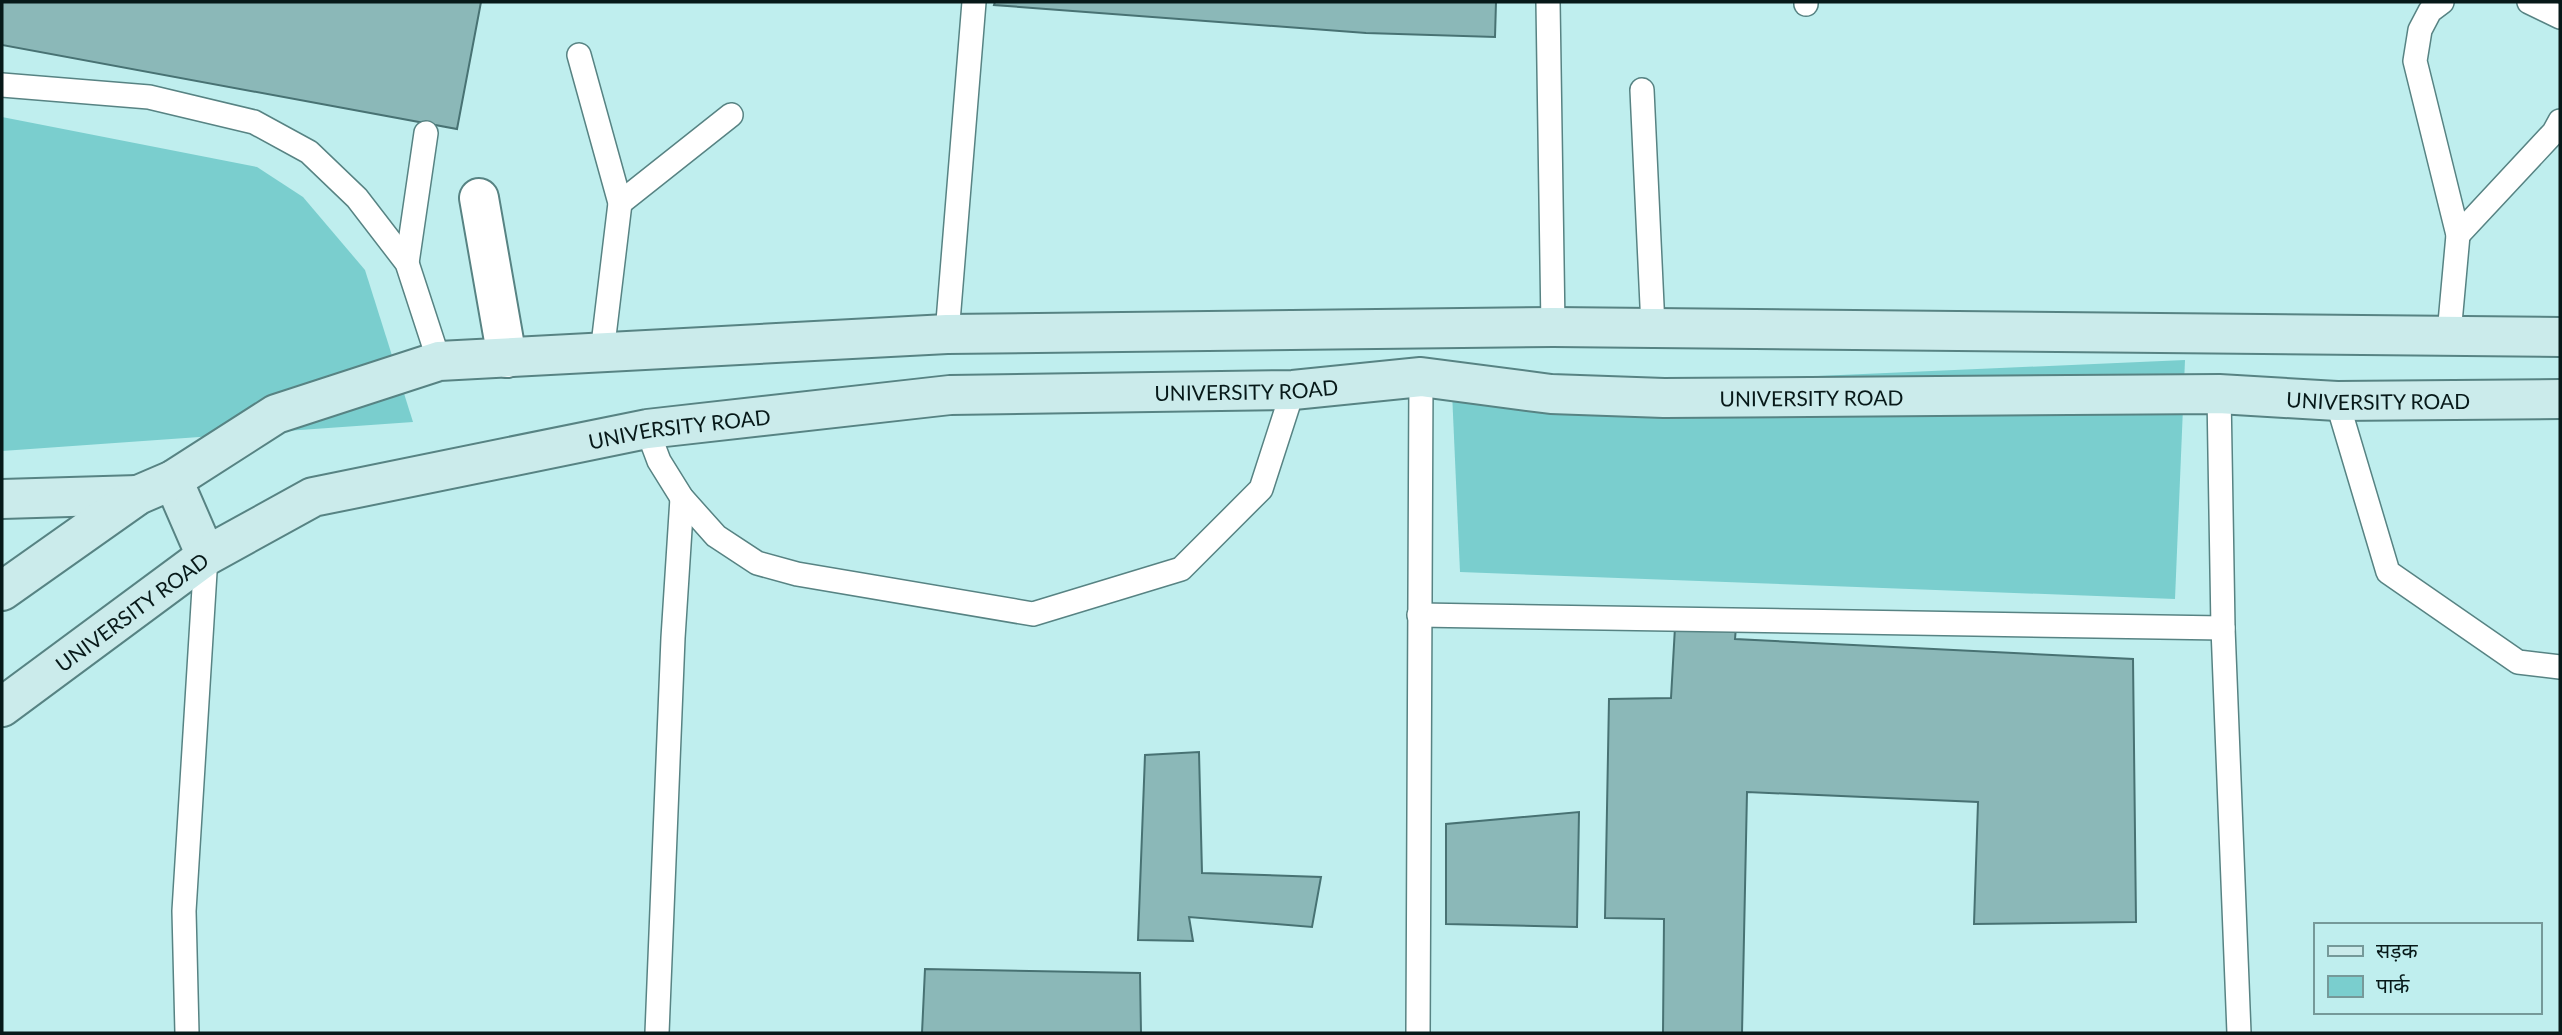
<svg xmlns="http://www.w3.org/2000/svg" width="2562" height="1035" viewBox="0 0 2562 1035" font-family="Lato,'Noto Sans Devanagari',sans-serif">
<style>
.green{fill:#7acece}
.building{fill:#8bb8b8;stroke:#487273;stroke-width:2}
.lines{fill:none;stroke-linecap:round;stroke-linejoin:round}
.lane-casing{stroke:#578383;stroke-width:26}
.street-casing{stroke:#578383;stroke-width:42}
.secondary-casing{stroke:#578383;stroke-width:42}
.lane{stroke:#fff;stroke-width:23}
.street{stroke:#fff;stroke-width:38}
.secondary{stroke:#cbebeb;stroke-width:38}
.labels{text-anchor:middle;dominant-baseline:central;stroke-width:6;stroke-linejoin:round;paint-order:stroke}
.street-label{font-size:21px;fill:#071919;stroke:#bfeeee}
</style>
<rect width="100%" height="100%" fill="#bfeeee"/>
<!-- green -->
<g class="green">
<polygon points="2,117 257,167 303,197 365,270 413,422 2,451"/>
<polygon points="2185,360 2175,599 1460,572 1452,392"/>
</g>
<!-- building -->
<g class="building">
<polygon points="2,2 481,2 457,129 2,45"/>
<polygon points="995,2 1496,2 1495,37 1366,33 994,5"/>
<polygon points="1675,627 1736,627 1735,639 2133,659 2136,922 1974,924 1978,802 1747,792 1742,1033 1663,1033 1664,919 1605,918 1609,699 1671,698"/>
<polygon points="1199,752 1202,873 1321,877 1312,927 1189,917 1193,941 1138,940 1145,755"/>
<polygon points="1579,812 1577,927 1446,924 1446,824"/>
<polygon points="925,969 1140,973 1141,1033 922,1033"/>
</g>
<g class="lines">
<defs>
<g id="lane">
<polyline points="1548,2 1553,327"/>
<polyline points="2442,2 2430,11 2420,30 2415,61 2458,235 2449,334"/>
<polyline points="2529,2 2560,17"/>
<polyline points="1806,4 1806,2"/>
<polyline points="579,55 620,203 602,353"/>
<polyline points="2,85 149,97 254,122 309,152 357,198 407,263 439,361"/>
<polyline points="1642,90 1653,327"/>
<polyline points="620,203 731,115"/>
<polyline points="2458,235 2554,132 2560,121"/>
<polyline points="407,263 426,133"/>
<polyline points="947,334 974,2"/>
<polyline points="2219,394 2223,628 2239,1033"/>
<polyline points="2337,401 2388,572 2518,662 2560,667"/>
<polyline points="647,429 659,461 682,498 716,536 757,563 797,574 1033,614 1181,569 1261,489 1293,390"/>
<polyline points="1419,615 2223,628"/>
<polyline points="187,1033 184,911 206,556"/>
<polyline points="657,1033 673,638 682,498"/>
<polyline points="1418,1033 1421,377"/>
</g>
<polyline id="street" points="479,198 507,358"/>
<g id="secondary">
<polyline points="173,480 206,556"/>
<polyline points="2,499 138,495"/>
<polyline points="2,591 138,495 173,480 276,414 439,361 947,334 1553,327 2560,337"/>
<path id="s1" d="M2 707 206 556 313 497 647 429 950 395 1293 390 1421 377 1551 394 1664 398 2219 394 2337 401 2560 399"/>
</g>
</defs>
<!-- lane casing -->
<use href="#lane" class="lane-casing"/>
<!-- street casing -->
<use href="#street" class="street-casing"/>
<!-- secondary casing -->
<use href="#secondary" class="secondary-casing"/>
<!-- lane -->
<use href="#lane" class="lane"/>
<!-- street -->
<use href="#street" class="street"/>
<!-- secondary -->
<use href="#secondary" class="secondary"/>
</g>
<g class="labels">
<!-- street labels -->
<g class="street-label">
<text stroke="none"><textPath href="#s1" startOffset="1318">UNIVERSITY ROAD</textPath></text>
<text stroke="none"><textPath href="#s1" startOffset="1885">UNIVERSITY ROAD</textPath></text>
<text stroke="none"><textPath href="#s1" startOffset="2452">UNIVERSITY ROAD</textPath></text>
<text stroke="none"><textPath href="#s1" startOffset="749">UNIVERSITY ROAD</textPath></text>
<text stroke="none"><textPath href="#s1" startOffset="161">UNIVERSITY ROAD</textPath></text>
</g>
</g>
<!-- border -->
<rect width="2562" height="1035" fill="none" stroke="#071919" stroke-width="7"/>
<!-- legend -->
<rect x="2314" y="923" width="228" height="91" fill="#bfeeee" stroke="#759999" stroke-width="2"/>
<rect x="2328" y="946" width="35" height="10" fill="#cbebeb" stroke="#759999" stroke-width="2"/>
<text x="2376" y="958" font-size="21" fill="#071919">सड़क</text>
<rect x="2328" y="976" width="35" height="21" fill="#7acece" stroke="#759999" stroke-width="2"/>
<text x="2376" y="993" font-size="21" fill="#071919">पार्क</text>
</svg>
